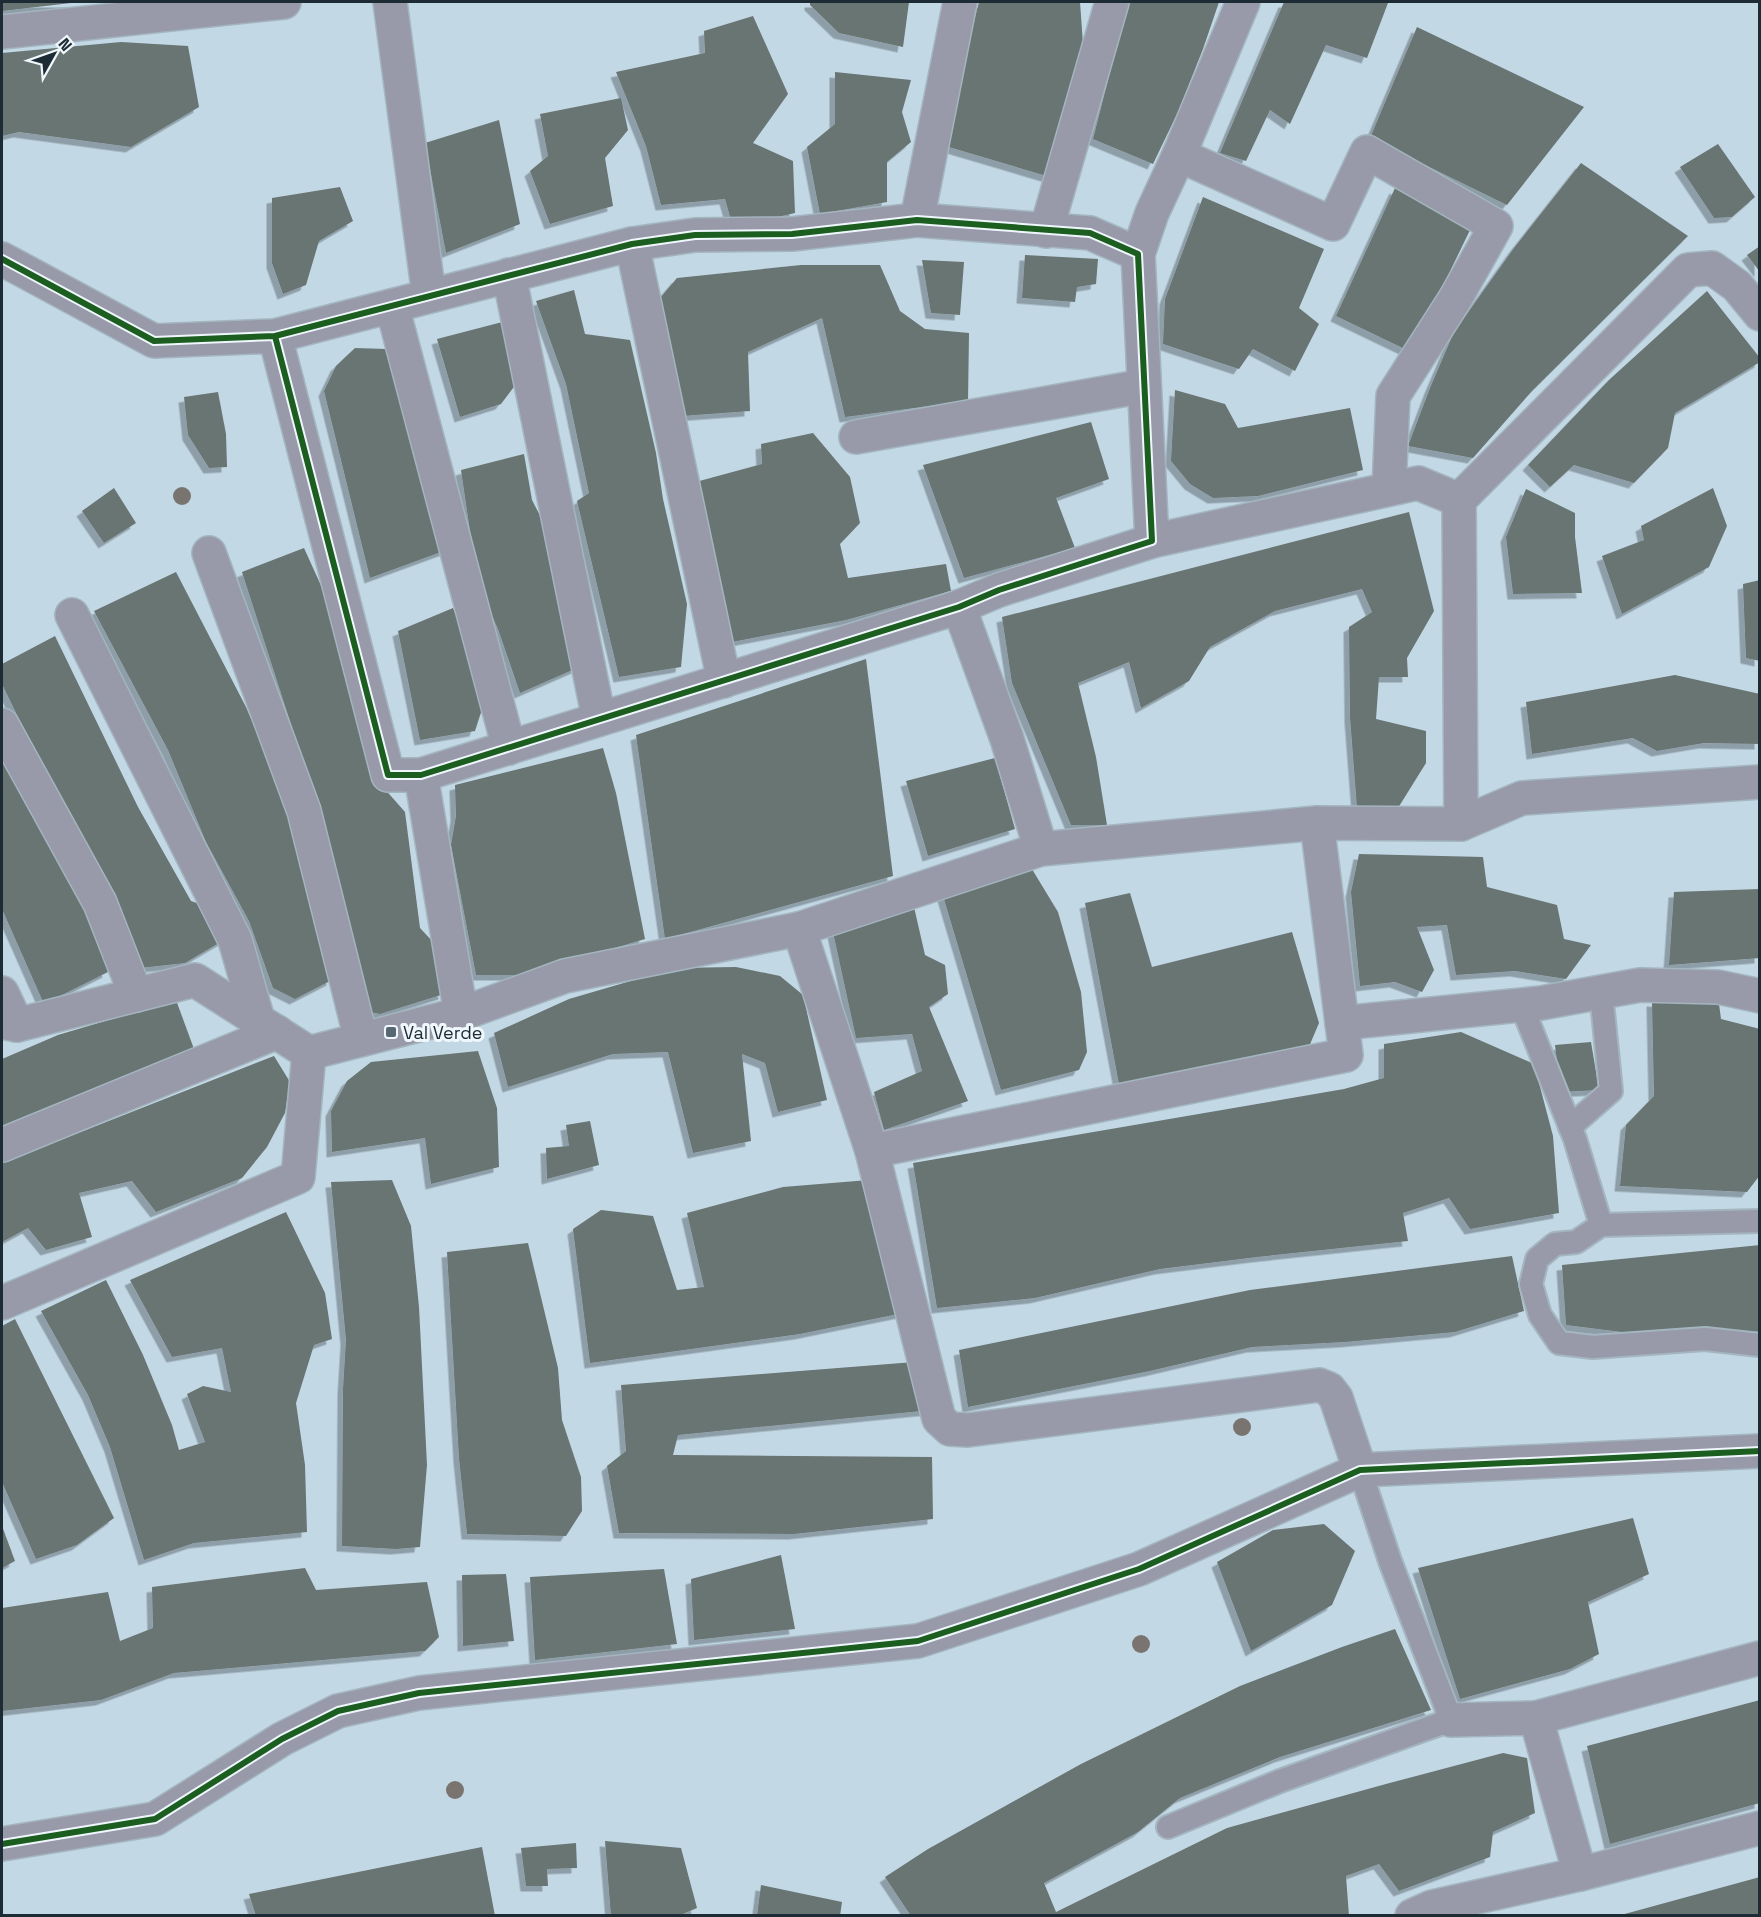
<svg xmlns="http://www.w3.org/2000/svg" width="1761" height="1917" viewBox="0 0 1761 1917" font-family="'Space Grotesk',sans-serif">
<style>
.building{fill:#697472;filter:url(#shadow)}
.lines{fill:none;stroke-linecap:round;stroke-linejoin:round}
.lane-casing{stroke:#a3b5bf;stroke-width:26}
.street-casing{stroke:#a3b5bf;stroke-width:36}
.lane{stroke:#9899a9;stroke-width:22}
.street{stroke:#9899a9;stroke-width:33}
.cycleway-casing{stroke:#f0f7fc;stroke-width:10}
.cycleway{stroke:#1b5e20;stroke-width:6}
.tree{fill:#7a7470}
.poi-dot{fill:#566872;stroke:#f0f7fc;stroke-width:2}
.labels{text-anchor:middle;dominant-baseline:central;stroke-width:6;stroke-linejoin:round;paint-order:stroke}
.poi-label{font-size:18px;fill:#1c2b34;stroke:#f0f7fc;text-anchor:start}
</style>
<defs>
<filter id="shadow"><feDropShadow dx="-5.5" dy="5.5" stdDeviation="0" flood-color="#0004"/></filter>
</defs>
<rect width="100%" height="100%" fill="#c2d8e5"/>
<!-- building -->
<g class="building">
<polygon points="2,2 71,2 71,3 2,11"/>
<polygon points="810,2 909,2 903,47 839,33 810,5"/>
<polygon points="979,2 1080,2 1083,44 1050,177 942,145"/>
<polygon points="1128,2 1219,2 1203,49 1178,112 1153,164 1093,139"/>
<polygon points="1284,2 1388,3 1367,58 1326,45 1290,124 1270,110 1246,161 1220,153"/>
<polygon points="753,16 788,94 753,143 793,161 795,213 733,227 725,199 661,205 646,146 616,72 705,53 704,31"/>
<polygon points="1417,27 1584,107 1507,205 1370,138"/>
<polygon points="121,42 188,46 199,107 131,147 19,132 2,136 2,53"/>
<polygon points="835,72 911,80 902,112 911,142 887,162 887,202 820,214 807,147 835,124"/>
<polygon points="621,98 628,130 605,158 613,206 550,224 530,171 548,156 540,114"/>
<polygon points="499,120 520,224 446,253 425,143"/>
<polygon points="1718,144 1755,197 1732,217 1714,218 1680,167"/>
<polygon points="1581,163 1688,236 1532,391 1473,458 1408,446 1430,388 1454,332 1514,248"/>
<polygon points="340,187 353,221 319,241 306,285 283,294 272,263 272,198"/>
<polygon points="1395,188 1470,230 1411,352 1336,316"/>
<polygon points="1203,197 1324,249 1299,308 1319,324 1295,371 1253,349 1239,369 1163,344 1165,299"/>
<polygon points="1760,246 1760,272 1747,255"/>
<polygon points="1025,255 1098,259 1096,284 1077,287 1075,302 1022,298"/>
<polygon points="922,260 964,262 960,315 931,313"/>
<polygon points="801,265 880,265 900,311 925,329 969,333 968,401 845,417 822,318 748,352 750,411 682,416 660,298 677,278"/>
<polygon points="574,290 585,334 630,340 656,453 663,499 687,604 681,667 619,677 577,501 589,493 566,384 536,301"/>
<polygon points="1707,291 1760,358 1760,362 1675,413 1668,448 1634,483 1574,465 1550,487 1528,465 1609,380"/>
<polygon points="510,320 528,368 501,404 460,417 437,339"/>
<polygon points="355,348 387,349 452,548 370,578 324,391 336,366"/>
<polygon points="1175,390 1225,404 1238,428 1350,408 1363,470 1258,496 1213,498 1190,484 1171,461"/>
<polygon points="218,392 226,434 227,467 209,468 188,435 184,397"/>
<polygon points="1091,422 1109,479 1056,498 1075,548 964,578 923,465"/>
<polygon points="813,433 850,477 860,523 840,544 848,578 946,564 951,591 846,620 732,642 692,483 762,464 761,444"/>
<polygon points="524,454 532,500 557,549 577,668 520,693 498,629 478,585 461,470"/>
<polygon points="114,488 136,523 104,543 82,511"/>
<polygon points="1713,488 1727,526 1709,567 1622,614 1602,556 1644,540 1641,526"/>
<polygon points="1526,489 1575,513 1575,537 1582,593 1513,594 1506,537"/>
<polygon points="1409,512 1434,611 1407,658 1408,677 1379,677 1376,719 1426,731 1426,763 1398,808 1357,808 1350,717 1349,627 1372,612 1362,589 1275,611 1210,647 1189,681 1141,708 1129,662 1078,683 1096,757 1107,825 1071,825 1012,683 1002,617"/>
<polygon points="304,548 328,601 383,787 405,812 420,928 434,943 444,994 380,1014 358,1010 305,768 242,572"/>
<polygon points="176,572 246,707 301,836 332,980 295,999 273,988 249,921 206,842 168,750 94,611"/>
<polygon points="1760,580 1760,661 1746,658 1743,584"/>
<polygon points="453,608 469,647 485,700 475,731 420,740 398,631"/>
<polygon points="55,636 138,807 191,901 211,908 224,940 185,963 140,968 2,684 2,664"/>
<polygon points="866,659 893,876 665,939 636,735"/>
<polygon points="1675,675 1760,694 1760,744 1704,743 1657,751 1633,738 1532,754 1526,702"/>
<polygon points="603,748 616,793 645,939 523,975 476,975 451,845 456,816 455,785"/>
<polygon points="2,749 87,901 108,972 44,1004 2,909"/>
<polygon points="995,758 1015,829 928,856 906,781"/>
<polygon points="1359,854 1483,857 1487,887 1557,905 1564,939 1591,945 1566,979 1515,971 1456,975 1447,925 1417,927 1434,970 1422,992 1395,982 1360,986 1351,892"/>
<polygon points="1024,856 1058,912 1081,992 1087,1052 1079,1070 1001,1090 941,889"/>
<polygon points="1760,889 1760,958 1669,965 1674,892"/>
<polygon points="1130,893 1152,967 1292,932 1319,1023 1308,1049 1119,1084 1085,903"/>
<polygon points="914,907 925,955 945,965 948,994 929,1007 968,1101 884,1130 874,1092 922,1071 912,1034 856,1038 833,932"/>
<polygon points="736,967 780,976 803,995 827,1100 778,1112 765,1063 742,1054 751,1141 693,1153 668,1052 613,1054 508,1087 494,1033 569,999 675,968"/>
<polygon points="176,1000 194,1049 2,1132 2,1059 58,1035"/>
<polygon points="1652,1001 1719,1004 1721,1019 1760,1029 1760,1175 1747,1192 1620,1186 1626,1125 1654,1096"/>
<polygon points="1461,1032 1534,1064 1553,1136 1559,1213 1470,1229 1449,1198 1403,1213 1408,1241 1257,1257 1160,1269 1035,1298 937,1308 913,1163 1344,1089 1384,1078 1384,1044"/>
<polygon points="1591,1042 1599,1090 1561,1092 1555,1045"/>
<polygon points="478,1051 497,1108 499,1167 431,1184 425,1138 332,1152 331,1111 347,1081 371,1062"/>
<polygon points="274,1056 290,1082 285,1113 267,1147 242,1178 156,1212 132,1181 79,1193 92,1237 46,1250 28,1228 2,1242 2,1163"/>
<polygon points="590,1121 599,1165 547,1179 546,1148 569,1146 566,1125"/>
<polygon points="881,1179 908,1312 800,1334 590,1363 573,1229 601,1210 653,1216 677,1290 704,1287 687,1213 783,1187"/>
<polygon points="392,1180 411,1226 419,1307 427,1465 420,1547 396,1549 342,1546 343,1389 346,1340 331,1182"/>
<polygon points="286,1212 325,1293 332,1339 314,1345 296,1403 305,1465 307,1532 194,1543 144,1560 110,1447 88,1395 41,1311 106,1280 143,1355 172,1425 179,1450 205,1442 187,1394 203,1386 231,1392 222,1348 172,1357 130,1280"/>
<polygon points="528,1243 558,1368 562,1420 581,1477 582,1511 566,1536 467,1534 459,1458 447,1252"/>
<polygon points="1760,1245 1760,1332 1693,1328 1638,1334 1566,1325 1562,1265"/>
<polygon points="1512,1256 1524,1311 1455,1332 1345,1342 1252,1347 1150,1371 968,1407 959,1350 1250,1290"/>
<polygon points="15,1319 114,1518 77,1545 36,1559 2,1482 2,1326"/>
<polygon points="927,1361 942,1409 678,1435 673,1455 932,1457 933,1519 794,1534 619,1533 607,1466 626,1451 621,1385"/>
<polygon points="1633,1518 1649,1574 1588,1602 1599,1654 1570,1669 1460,1699 1418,1568"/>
<polygon points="1324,1524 1355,1551 1332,1605 1251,1651 1217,1562 1273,1530"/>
<polygon points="2,1526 15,1561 2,1568"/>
<polygon points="781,1555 795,1629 694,1640 691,1579"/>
<polygon points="305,1568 316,1590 427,1582 439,1637 425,1651 174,1673 101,1700 2,1711 2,1608 108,1592 120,1641 153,1628 152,1587"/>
<polygon points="664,1569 677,1644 535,1660 530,1577"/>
<polygon points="506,1574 514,1641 463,1646 462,1575"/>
<polygon points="1395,1629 1431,1710 1280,1757 1180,1798 1138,1832 1044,1883 1056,1912 1227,1828 1386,1784 1503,1753 1527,1758 1535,1813 1493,1832 1490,1857 1399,1891 1379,1864 1346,1876 1349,1916 911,1916 885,1877 928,1849 1081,1764 1240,1686 1342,1647"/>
<polygon points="1760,1700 1760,1803 1610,1844 1587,1746"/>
<polygon points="605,1841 681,1848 697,1908 678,1916 611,1916"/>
<polygon points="576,1843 577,1868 547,1869 548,1886 526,1886 521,1848"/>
<polygon points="482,1847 495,1916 256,1916 249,1894"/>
<polygon points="1760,1877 1760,1916 1621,1916 1621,1915"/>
<polygon points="761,1885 842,1902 840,1916 757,1916"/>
</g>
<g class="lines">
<defs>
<g id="lane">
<polyline points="1521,1004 1575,1139 1601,1225"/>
<polyline points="1570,1127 1611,1091 1601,992"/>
<polyline points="1760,1221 1601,1225 1576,1242 1555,1244 1537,1259 1531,1284 1540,1315 1559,1343 1593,1347 1705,1339 1760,1345"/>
<polyline points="1168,1827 1280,1781 1451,1720 1390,1561 1360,1470"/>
</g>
<g id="street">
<polyline points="390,2 429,296"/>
<polyline points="2,32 284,2"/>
<polyline points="1179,155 1333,224 1367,152 1496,226 1455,299 1393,396 1389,489"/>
<polyline points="917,220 960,2"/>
<polyline points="1046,231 1112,2"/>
<polyline points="632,244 724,681"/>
<polyline points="1138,254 1152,213 1179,155 1243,2"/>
<polyline points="2,259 154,341 275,336 632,244 695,235 792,234 917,220 1090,233 1138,254 1152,541 999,590 959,607 421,775 388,775 275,336"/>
<polyline points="509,275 599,719"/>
<polyline points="392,306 509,748"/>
<polyline points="856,437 1144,386"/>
<polyline points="1459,500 1688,270 1712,268 1737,286 1760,314"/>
<polyline points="1152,541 1418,483 1459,500 1461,824 1522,798 1760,782"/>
<polyline points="209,553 304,811 361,1039"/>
<polyline points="959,607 1007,739 1041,849"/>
<polyline points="72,615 235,940 258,1020"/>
<polyline points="2,725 100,903 136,995"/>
<polyline points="421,775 461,1014"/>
<polyline points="799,929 872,1151 1346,1055 1317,823 1461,824"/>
<polyline points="2,993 17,1025"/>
<polyline points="2,1022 17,1025 195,980 309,1053 461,1014 565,976 799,929 1041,849 1317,823"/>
<polyline points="1342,1023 1541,1003 1640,985 1718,987 1760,996"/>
<polyline points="2,1145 277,1032"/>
<polyline points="872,1151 939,1419 950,1429 968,1430 1319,1385 1329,1389 1336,1398 1360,1470"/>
<polyline points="2,1303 298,1177 309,1053"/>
<polyline points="1536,1718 1760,1658"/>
<polyline points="2,1844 155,1819 282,1739 338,1711 419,1693 918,1641 1139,1569 1360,1470 1760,1451"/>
<polyline points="1580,1874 1760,1828"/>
<polyline points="1412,1916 1432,1907 1580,1874 1536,1718 1451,1720"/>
</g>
</defs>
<!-- lane casing -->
<use href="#lane" class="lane-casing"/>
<!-- street casing -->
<use href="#street" class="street-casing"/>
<!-- lane -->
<use href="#lane" class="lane"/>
<!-- street -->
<use href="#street" class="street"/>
<defs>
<g id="cycleway">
<polyline points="2,259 154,341 275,336 632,244 695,235 792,234 917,220 1090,233 1138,254 1152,541 999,590 959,607 421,775 388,775 275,336"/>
<polyline points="2,1844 155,1819 282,1739 338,1711 419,1693 918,1641 1139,1569 1360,1470 1760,1451"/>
</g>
</defs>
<!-- cycleway casing -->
<use href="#cycleway" class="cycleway-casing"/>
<!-- cycleway -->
<use href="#cycleway" class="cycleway"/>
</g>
<!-- trees -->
<g class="tree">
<circle cx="182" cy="496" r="9"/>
<circle cx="1242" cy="1427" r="9"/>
<circle cx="1141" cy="1644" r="9"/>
<circle cx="455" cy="1790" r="9"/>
</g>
<!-- markers -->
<rect class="poi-dot" x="385" y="1026" width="12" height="12" rx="3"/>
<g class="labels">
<!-- poi labels -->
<g class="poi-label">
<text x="403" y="1032">Val Verde</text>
</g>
</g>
<!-- border -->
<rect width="1761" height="1917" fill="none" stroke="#1c2b34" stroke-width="6"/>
<!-- north arrow -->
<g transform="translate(54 54) rotate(50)" stroke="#f0f7fc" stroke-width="4.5" paint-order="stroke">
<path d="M0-4.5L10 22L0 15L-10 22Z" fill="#1c2b34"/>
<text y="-9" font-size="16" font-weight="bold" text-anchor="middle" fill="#1c2b34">N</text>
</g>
</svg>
